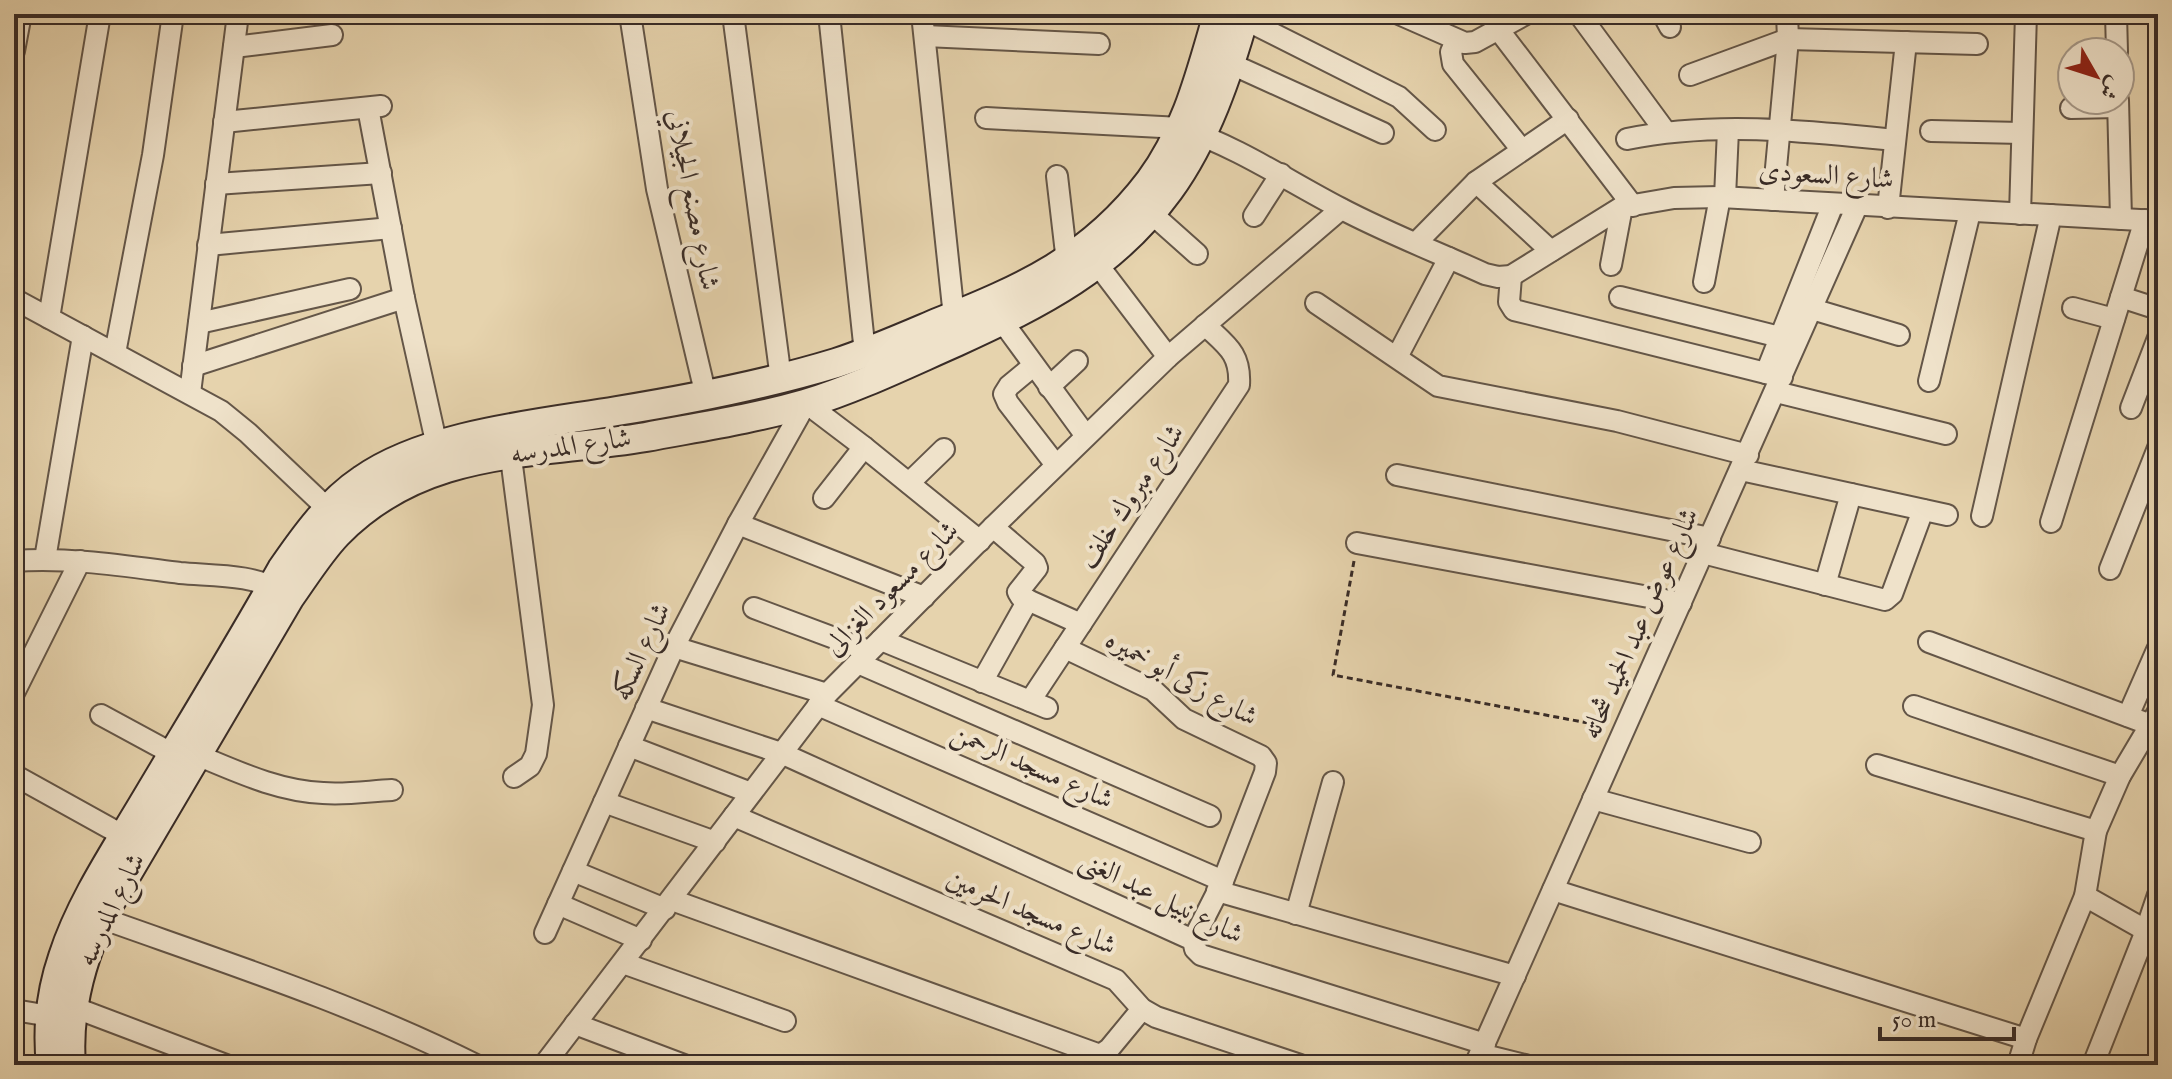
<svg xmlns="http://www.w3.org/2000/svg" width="2172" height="1079" viewBox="0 0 2172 1079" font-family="'IM FELL English',Amiri,serif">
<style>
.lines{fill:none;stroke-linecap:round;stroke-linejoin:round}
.street-casing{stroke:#645648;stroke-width:24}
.secondary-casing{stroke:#392c27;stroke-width:32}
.path{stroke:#392c27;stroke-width:3;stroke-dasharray:6 4;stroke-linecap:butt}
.street{stroke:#efe2ca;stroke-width:20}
.secondary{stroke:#efe2ca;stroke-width:28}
.labels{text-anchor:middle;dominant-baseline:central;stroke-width:8;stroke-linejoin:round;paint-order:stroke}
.street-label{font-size:28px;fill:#392c27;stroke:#efe2ca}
</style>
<rect width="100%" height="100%" fill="#e6d3ad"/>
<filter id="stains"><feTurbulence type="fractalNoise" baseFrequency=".0025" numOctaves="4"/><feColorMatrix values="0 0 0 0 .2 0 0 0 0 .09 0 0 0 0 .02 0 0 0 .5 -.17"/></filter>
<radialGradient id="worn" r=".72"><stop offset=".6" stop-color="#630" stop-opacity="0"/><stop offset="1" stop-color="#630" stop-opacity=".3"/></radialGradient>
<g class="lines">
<defs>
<g id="street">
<polyline points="630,14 657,189 706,396"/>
<polyline points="733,14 781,379"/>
<polyline points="829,14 865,353"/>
<polyline points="922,14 954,317"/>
<polyline points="1399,14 1465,43 1475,42 1526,14"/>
<polyline points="1579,14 1665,131"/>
<polyline points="1663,14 1670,27"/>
<polyline points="2116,14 2117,52"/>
<polyline points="1244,19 1399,97 1435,130"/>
<polyline points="1498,29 1633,206"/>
<polyline points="925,36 1099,44"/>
<polyline points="1456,41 1451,52 1453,64 1522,150"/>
<polyline points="234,47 332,35"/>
<polyline points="14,51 21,14"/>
<polyline points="1229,63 1383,133"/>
<polyline points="1690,75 1788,39 1977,44"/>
<polyline points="2118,100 2121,219"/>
<polyline points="368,108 404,298 437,446"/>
<polyline points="2071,108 2118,107"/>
<path d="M986 118 1181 128C1238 147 1288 181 1340 208 1387 233 1437 252 1485 274L1498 277 1511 276 1622 207 1674 198 1720 197 2158 221"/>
<polyline points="224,122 381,106"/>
<polyline points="1931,131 2022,133"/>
<path d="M1627 139C1715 121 1806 131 1895 140"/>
<polyline points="1057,176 1067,262"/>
<polyline points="1476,182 1551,251"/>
<polyline points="216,184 381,173"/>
<polyline points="1725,197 1728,130"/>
<polyline points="1773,200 1788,39 1787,14"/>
<polyline points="1888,208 1906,42"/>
<polyline points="1151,213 1197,254"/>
<polyline points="2020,214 2026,14"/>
<polyline points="1254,216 1281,174"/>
<polyline points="1416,243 1476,182 1568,119"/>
<polyline points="208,245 391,228"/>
<polyline points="1098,265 1168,357"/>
<polyline points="1611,265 1622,207"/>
<polyline points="1511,276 1509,302 1514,310 1782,377"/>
<polyline points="1704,282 1720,197"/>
<polyline points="1620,297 1780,337"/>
<polyline points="2121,297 2158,309"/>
<polyline points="14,299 221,411 248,433 329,510"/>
<polyline points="1316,303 1438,386 1617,421 1748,455"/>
<polyline points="2073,308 2114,319"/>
<polyline points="1812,309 1899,335"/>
<polyline points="49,318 100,14"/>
<polyline points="1002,321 1086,436"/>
<polyline points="199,323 350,289"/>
<polyline points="115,353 153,155 173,14"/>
<polyline points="1397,357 1449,258"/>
<polyline points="193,366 404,298"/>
<polyline points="1033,366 1009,386 1004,394 1008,403 1056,465"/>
<polyline points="1766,373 1833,204"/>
<polyline points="1929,381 1970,212"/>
<polyline points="1049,387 1077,361"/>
<polyline points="1776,392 1946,434"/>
<polyline points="190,393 238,14"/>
<polyline points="2131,408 2158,338"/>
<polyline points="509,442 543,705 536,754 530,766 514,777"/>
<polyline points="1741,470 1947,515"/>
<polyline points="1397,475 1710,538"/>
<polyline points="909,483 944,449"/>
<polyline points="824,498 864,447"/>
<polyline points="1982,516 2051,215"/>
<polyline points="2051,522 2145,220"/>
<polyline points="738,524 924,597"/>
<polyline points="993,527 1035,563 1037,568 1018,592 1021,597 1081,624"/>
<polyline points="1357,543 1681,603"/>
<polyline points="1703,553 1885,600 1892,594 1923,510"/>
<polyline points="45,559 83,336"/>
<path d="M14 561C70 557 125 566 180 573 213 576 254 574 282 592"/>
<polyline points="2110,569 2158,448"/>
<polyline points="1825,585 1851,494"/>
<polyline points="754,608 869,651"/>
<polyline points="881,640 1047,708"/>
<polyline points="1929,642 2151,725"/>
<polyline points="674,647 827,694"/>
<polyline points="1065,648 1153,690 1184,719 1261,756 1266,763 1265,772 1223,881 1193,940"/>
<polyline points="858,663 1210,816"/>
<polyline points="982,682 1028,600"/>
<polyline points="14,693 80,561"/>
<path d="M1030 701 1239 385C1241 353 1226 345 1205 325"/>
<polyline points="818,705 1223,881"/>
<polyline points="1914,706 2120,776"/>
<polyline points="646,708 781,753 1193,940 1195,949 1201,955 1485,1044"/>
<polyline points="101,715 173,754"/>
<polyline points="2128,716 2157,650"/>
<polyline points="629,746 751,793"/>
<path d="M197 755C238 772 278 791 323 793 346 795 370 791 392 790"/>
<polyline points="1877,765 2096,831"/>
<polyline points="14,775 124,836"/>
<polyline points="1593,799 1750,842"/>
<polyline points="604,802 715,842"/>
<polyline points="734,816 1116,980 1142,1009 1156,1017 1300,1065"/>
<polyline points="573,871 665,909"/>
<polyline points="1553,890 2026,1039"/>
<polyline points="1217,891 1515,976"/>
<polyline points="2085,896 2154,935"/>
<polyline points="672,900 1100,1055"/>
<polyline points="558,904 641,940"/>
<polyline points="1296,914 1333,782"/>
<path d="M101 918C227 963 356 1005 476 1065"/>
<polyline points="545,933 674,647 738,524 806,403 864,447 980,541"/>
<polyline points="623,963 785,1021"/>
<polyline points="73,1007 226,1065"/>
<polyline points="14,1010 50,1016"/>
<polyline points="575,1024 684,1065"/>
<polyline points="1480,1054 1525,1065"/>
<polyline points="1090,1062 1109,1049 1142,1009"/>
<polyline points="544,1065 827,694 993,527 1168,357 1341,209"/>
<polyline points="1475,1065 1857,206"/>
<polyline points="2018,1065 2026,1039 2085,896 2096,831 2120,776 2158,712"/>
<polyline points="2093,1065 2144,936 2158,895"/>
</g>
<g id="secondary">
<path d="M51 1065C47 1028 51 992 63 957 80 904 114 853 142 806 189 727 237 649 282 569 304 537 329 502 362 480 427 434 539 424 617 411 691 399 764 385 836 363 870 352 904 337 937 323 1024 288 1091 259 1150 181 1187 131 1201 72 1218 14"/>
<path d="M71 1065C67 1014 80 964 101 918L290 597C305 576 319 553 337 534 424 445 532 456 646 437 699 427 753 419 805 404 857 388 906 364 956 342 1041 303 1112 268 1169 190 1206 139 1228 74 1245 14"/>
</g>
</defs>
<!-- street casing -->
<use href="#street" class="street-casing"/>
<!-- secondary casing -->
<use href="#secondary" class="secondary-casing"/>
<!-- path -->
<polyline class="path" points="1354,561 1333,675 1604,726"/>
<!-- street -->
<use href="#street" class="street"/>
<!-- secondary -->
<use href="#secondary" class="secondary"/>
</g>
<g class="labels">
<!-- street labels -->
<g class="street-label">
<text transform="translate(1826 176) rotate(4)">شارع السعودى</text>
<text transform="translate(692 200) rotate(79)">شارع مصنع الجيلاني</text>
<text transform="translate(571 447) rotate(-8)">شارع المدرسه</text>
<text transform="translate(1132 497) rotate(-56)">شارع مبروك خلف</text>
<text transform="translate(892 589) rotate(-45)">شارع مسعود الغزالى</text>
<text transform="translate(1641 624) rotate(-66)">شارع عوض عبد الحميد شحاته</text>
<text transform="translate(642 652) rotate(-65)">شارع السكه</text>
<text transform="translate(1181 679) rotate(29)">شارع زكى أبو خميره</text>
<text transform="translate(1032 767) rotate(24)">شارع مسجد الرحمن</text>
<text transform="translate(1161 898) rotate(26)">شارع نبيل عبد الغنى</text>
<text transform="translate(112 910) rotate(-64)">شارع المدرسه</text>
<text transform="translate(1031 913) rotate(23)">شارع مسجد الحرمين</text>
</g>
</g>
<!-- margin -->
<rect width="2172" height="1079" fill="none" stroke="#e6d3ad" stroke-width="48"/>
<rect x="16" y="16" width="2140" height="1047" fill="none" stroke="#392c27" stroke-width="4"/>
<rect x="24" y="24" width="2124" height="1031" fill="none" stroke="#392c27" stroke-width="2"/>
<!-- north arrow -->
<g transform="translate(2096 76) rotate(129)"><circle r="38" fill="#efe2ca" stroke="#a69989" stroke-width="2"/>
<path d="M0-6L14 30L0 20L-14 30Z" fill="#8f2418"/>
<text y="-12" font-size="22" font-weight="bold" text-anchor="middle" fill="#392c27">ش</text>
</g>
<!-- scale -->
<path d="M1880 1027v12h134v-12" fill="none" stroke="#392c27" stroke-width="4"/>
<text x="1892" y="1027" font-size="24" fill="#392c27" stroke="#efe2ca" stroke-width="6" paint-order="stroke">50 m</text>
<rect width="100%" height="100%" filter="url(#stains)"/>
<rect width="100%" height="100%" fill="url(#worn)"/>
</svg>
